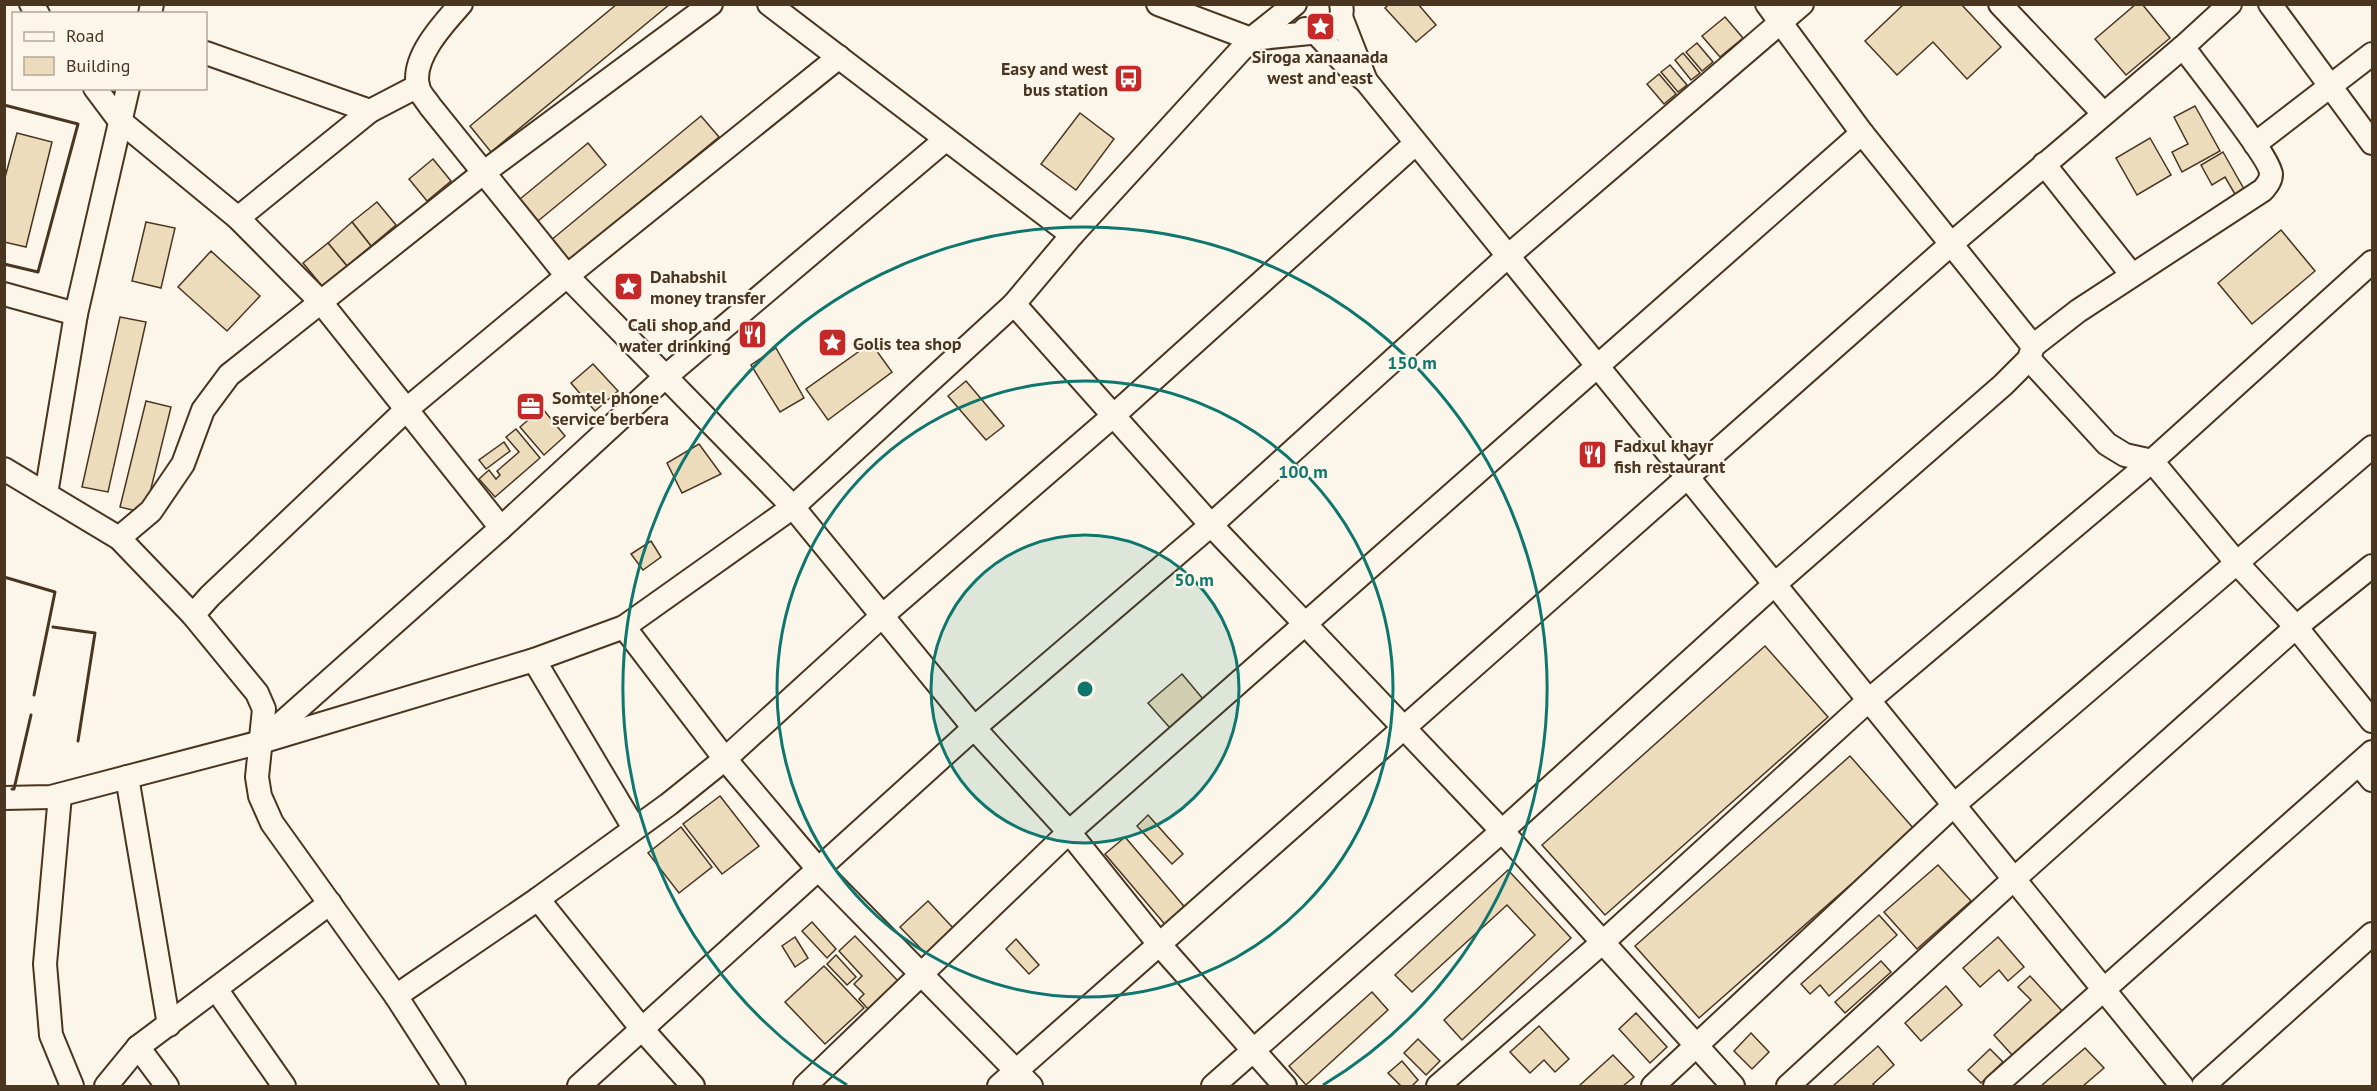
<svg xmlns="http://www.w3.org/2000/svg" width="2377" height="1091" viewBox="0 0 2377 1091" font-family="'PT Sans',sans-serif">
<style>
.building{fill:#ecdcbc;stroke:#4a3520;stroke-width:1.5}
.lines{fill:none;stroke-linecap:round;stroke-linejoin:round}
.minor-casing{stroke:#4a3520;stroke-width:26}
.minor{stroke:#fbf6e9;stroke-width:22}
.wall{stroke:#4a3520;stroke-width:3}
.ring{fill:none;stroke:#0f766e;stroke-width:3}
.labels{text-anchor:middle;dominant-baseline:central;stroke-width:4.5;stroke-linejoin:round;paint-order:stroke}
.poi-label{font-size:18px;font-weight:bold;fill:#4a3520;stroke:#fbf6e9;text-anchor:start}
.centre{fill:#0f766e;stroke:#fbf6e9;stroke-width:3}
.ring-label{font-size:18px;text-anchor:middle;font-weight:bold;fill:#0f766e;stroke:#fbf6e9;stroke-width:4.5;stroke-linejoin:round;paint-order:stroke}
</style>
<rect width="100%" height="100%" fill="#fbf6e9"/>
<!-- building -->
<g class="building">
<polygon points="617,4 670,4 491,152 470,126"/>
<polygon points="1389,4 1418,4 1436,25 1416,42 1385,8"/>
<polygon points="1904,4 1961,4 2001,47 1967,79 1933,42 1897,75 1865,41"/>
<polygon points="2136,4 2142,4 2170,38 2126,75 2095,39"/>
<polygon points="1725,17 1743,38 1720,57 1702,36"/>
<polygon points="1697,43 1713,62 1702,71 1686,52"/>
<polygon points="1683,53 1700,73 1691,80 1675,60"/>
<polygon points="1670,65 1687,85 1678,92 1661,72"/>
<polygon points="1659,74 1676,94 1664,104 1647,84"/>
<polygon points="2195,106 2220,151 2182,172 2172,152 2188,144 2174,117"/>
<polygon points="1080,113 1114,139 1076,190 1041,164"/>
<polygon points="701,116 719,137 567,262 550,241"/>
<polygon points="17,133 52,142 26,247 4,242 4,181"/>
<polygon points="2150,138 2171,175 2137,195 2116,158"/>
<polygon points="588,143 606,165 538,221 520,199"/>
<polygon points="2223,152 2248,196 2239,201 2225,177 2212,185 2201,165"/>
<polygon points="433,159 451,181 427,201 409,179"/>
<polygon points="377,202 396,225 371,246 352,222"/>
<polygon points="146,222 175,228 161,288 132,281"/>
<polygon points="352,222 371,246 347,266 328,243"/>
<polygon points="2281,230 2315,271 2252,324 2218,283"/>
<polygon points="328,243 347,266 322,286 303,263"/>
<polygon points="211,251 260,296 227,331 178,287"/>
<polygon points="120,317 146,322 108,492 82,487"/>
<polygon points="871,343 892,372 828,420 806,389"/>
<polygon points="776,348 804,398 780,412 751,365"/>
<polygon points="593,364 618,391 595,411 571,383"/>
<polygon points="966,381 1004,426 986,440 948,396"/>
<polygon points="146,401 171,407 145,513 120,507"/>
<polygon points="542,408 565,436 544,455 520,427"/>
<polygon points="516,429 540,458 495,497 479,479 489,470 496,479 500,475 497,471 519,452 506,437"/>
<polygon points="504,442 510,451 486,469 479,460"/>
<polygon points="699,444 721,474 682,493 667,463"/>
<polygon points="651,541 661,557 643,570 631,554"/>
<polygon points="1765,646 1828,717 1605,915 1542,845"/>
<polygon points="1182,674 1203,699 1170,728 1148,703"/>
<polygon points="1850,756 1914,829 1699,1018 1635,946"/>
<polygon points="720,796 759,846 722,874 683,824"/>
<polygon points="1148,815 1183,854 1172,864 1137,826"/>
<polygon points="681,827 712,867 679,893 648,853"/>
<polygon points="1125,837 1188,911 1168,928 1105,854"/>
<polygon points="1938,865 1971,901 1917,949 1884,912"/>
<polygon points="1508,870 1571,938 1462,1040 1444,1020 1535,935 1507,905 1412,992 1395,975"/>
<polygon points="928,901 954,929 927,955 900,927"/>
<polygon points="1879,915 1897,935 1829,996 1820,985 1810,994 1801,984"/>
<polygon points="812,922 836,949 827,958 802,931"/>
<polygon points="855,936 898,981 868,1009 859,999 864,994 854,984 862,976 839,951"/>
<polygon points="795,937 808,958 795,967 782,946"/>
<polygon points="1998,937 2024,967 2008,981 1999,970 1980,987 1963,968"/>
<polygon points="1016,939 1039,965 1029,974 1006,949"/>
<polygon points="836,955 856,977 847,985 827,964"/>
<polygon points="1881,961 1891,972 1845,1013 1835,1002"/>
<polygon points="824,966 864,1008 825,1044 785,1002"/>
<polygon points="2030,976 2062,1011 2013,1056 1994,1035 2031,1000 2018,987"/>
<polygon points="1946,986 1962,1005 1921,1041 1905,1023"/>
<polygon points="1372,992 1388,1010 1306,1085 1289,1066"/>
<polygon points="1636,1013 1667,1047 1650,1063 1619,1029"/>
<polygon points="1539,1026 1569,1059 1555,1072 1544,1060 1530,1073 1510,1052"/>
<polygon points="1751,1033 1769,1052 1752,1069 1734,1051"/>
<polygon points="1418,1039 1440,1061 1426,1075 1404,1053"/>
<polygon points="1878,1046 1894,1065 1873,1084 1875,1086 1833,1086"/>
<polygon points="2085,1048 2104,1068 2083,1086 2041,1086"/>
<polygon points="1990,1049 2003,1062 1981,1083 1968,1070"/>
<polygon points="1613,1055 1634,1077 1623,1086 1579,1086"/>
<polygon points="1402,1061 1418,1080 1412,1086 1401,1086 1388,1073"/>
</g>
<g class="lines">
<defs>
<g id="minor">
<polyline points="31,4 38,14"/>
<path d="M461 4C444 23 411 58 418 86 419 93 427 101 430 106L567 276 793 507 974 728 1069 832 1159 944 1285 1086"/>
<polyline points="769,4 1072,235"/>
<polyline points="1158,4 1251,39 1310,33"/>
<polyline points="2000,4 2103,113"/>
<polyline points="2270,4 2372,143"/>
<polyline points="150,14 152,4"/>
<polyline points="1341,17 1366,81"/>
<path d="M1305 29C1324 42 1346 27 1341 4"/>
<polyline points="1317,34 1349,68 1366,81 2182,1086"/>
<polyline points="206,53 370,111 418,86"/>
<polyline points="95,88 119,120 238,218 320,301 501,528"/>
<polyline points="2255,144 2372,54"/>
<polyline points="2044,164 2132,275"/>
<polyline points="238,218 370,111"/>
<polyline points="4,294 76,314"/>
<polyline points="1014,304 1211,525 1502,831 1733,1086"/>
<path d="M2033 346 2078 311 2263 190C2267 185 2271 181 2271 174 2271 159 2197 66 2183 47"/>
<polyline points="2029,359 2107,444 2125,455 2152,461 2236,562 2296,627 2372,721"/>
<polyline points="4,469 119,538 193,615 257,693 264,709 257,777 260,796 272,823 396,996 454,1086"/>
<polyline points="46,494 76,314 128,88"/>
<polyline points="119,538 151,511 183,464 203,410 229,375 483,173 711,4"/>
<polyline points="193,615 210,596 407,409 567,276 839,57"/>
<polyline points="624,627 725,759 818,869 1031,1086"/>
<polyline points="534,660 634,828"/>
<polyline points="266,737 501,528 664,378 945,140"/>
<polyline points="2359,764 2372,780"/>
<polyline points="127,777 169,1025"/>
<polyline points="60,795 45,964 51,1035 72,1086"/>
<polyline points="4,798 51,797 261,742 534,660 624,627 793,507 1014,304 1072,235 1251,39 1295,4"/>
<polyline points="538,899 641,1028 693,1086"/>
<polyline points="216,989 284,1086"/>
<polyline points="396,996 538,899 669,804 725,759 882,616 1113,416 1416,143"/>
<polyline points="138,1047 167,1086"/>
<polyline points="106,1086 138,1047 330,903"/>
<polyline points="579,1086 974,728 1211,525 1508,256 1802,4"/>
<polyline points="805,1086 1069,832 1862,133"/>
<polyline points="999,1086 1950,245 2183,47 2230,4"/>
<polyline points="1213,1086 1502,831 1775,584 2003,385 2029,359 2033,346 1862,133 1767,4"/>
<polyline points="1438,1086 1603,942 1869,700 2152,461 2372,262"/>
<polyline points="1653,1086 1954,805 2372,447"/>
<polyline points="1788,1086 2014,879 2296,627 2372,566"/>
<polyline points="1995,1086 2372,752"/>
<polyline points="2203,1086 2372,934"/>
</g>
</defs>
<!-- minor casing -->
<use href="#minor" class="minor-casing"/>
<!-- minor -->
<use href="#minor" class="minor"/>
<!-- wall -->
<g class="wall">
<polyline points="4,105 78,124 38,272 4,264"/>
<polyline points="4,577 55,592 34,695"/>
<polyline points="53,627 95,633 78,741"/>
<polyline points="12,789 14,789 31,715"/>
</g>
</g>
<!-- distance rings -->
<circle cx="1085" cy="689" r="154" fill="#0f766e" fill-opacity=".12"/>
<g class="ring">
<circle cx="1085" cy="689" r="154"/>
<circle cx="1085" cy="689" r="308"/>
<path d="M847 1085A462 462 0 1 1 1323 1085"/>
</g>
<!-- icons -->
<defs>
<symbol id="sight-square" viewBox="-11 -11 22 22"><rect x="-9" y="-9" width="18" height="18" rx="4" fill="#c62828" stroke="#fbf6e9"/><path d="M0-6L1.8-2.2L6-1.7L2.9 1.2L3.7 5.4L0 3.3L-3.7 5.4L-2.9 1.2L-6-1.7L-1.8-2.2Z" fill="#fff"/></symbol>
<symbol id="bus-square" viewBox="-11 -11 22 22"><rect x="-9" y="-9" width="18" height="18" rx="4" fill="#c62828" stroke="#fbf6e9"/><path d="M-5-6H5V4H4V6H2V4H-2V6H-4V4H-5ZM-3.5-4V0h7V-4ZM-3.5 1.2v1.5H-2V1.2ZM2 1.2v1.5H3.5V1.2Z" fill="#fff"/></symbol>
<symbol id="restaurant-square" viewBox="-11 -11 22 22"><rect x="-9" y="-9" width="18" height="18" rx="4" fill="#c62828" stroke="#fbf6e9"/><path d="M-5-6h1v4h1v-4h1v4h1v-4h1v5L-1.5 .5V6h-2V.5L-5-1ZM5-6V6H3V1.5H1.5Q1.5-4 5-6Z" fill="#fff"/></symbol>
<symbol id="office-square" viewBox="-11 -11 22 22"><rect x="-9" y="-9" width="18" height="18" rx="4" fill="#c62828" stroke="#fbf6e9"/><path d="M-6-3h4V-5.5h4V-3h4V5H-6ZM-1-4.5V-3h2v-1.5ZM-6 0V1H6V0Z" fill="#fff"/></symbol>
</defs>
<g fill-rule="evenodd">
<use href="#sight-square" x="1304" y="10" width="33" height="33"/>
<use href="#bus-square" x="1112" y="62" width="33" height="33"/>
<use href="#sight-square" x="612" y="270" width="33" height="33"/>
<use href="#restaurant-square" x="736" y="318" width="33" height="33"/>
<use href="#sight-square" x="816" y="326" width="33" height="33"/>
<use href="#office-square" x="514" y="390" width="33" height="33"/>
<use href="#restaurant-square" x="1576" y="438" width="33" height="33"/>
</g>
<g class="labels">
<!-- poi labels -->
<g class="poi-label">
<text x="1320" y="56" text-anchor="middle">Siroga xanaanada<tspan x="1320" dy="21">west and east</tspan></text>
<text x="1108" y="68" text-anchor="end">Easy and west<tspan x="1108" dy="21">bus station</tspan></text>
<text x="650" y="276">Dahabshil<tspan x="650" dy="21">money transfer</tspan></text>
<text x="731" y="324" text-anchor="end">Cali shop and<tspan x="731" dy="21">water drinking</tspan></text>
<text x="853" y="343">Golis tea shop</text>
<text x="552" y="397">Somtel phone<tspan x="552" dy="21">service berbera</tspan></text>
<text x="1614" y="445">Fadxul khayr<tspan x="1614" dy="21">fish restaurant</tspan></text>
</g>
</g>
<circle cx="1085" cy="689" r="9" class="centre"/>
<g class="ring-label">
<text x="1412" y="369">150 m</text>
<text x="1303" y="478">100 m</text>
<text x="1194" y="586">50 m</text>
</g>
<!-- border -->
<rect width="2377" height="1091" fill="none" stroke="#4a3520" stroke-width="12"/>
<!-- legend -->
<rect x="12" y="12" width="195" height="78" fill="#fbf6e9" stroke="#b4a999" stroke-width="1.5"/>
<rect x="24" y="32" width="30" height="9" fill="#fbf6e9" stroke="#b4a999" stroke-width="1.5"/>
<text x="66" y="42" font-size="18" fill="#4a3520">Road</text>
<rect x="24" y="57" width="30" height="18" fill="#ecdcbc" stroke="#b4a999" stroke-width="1.5"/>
<text x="66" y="72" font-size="18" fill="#4a3520">Building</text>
</svg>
